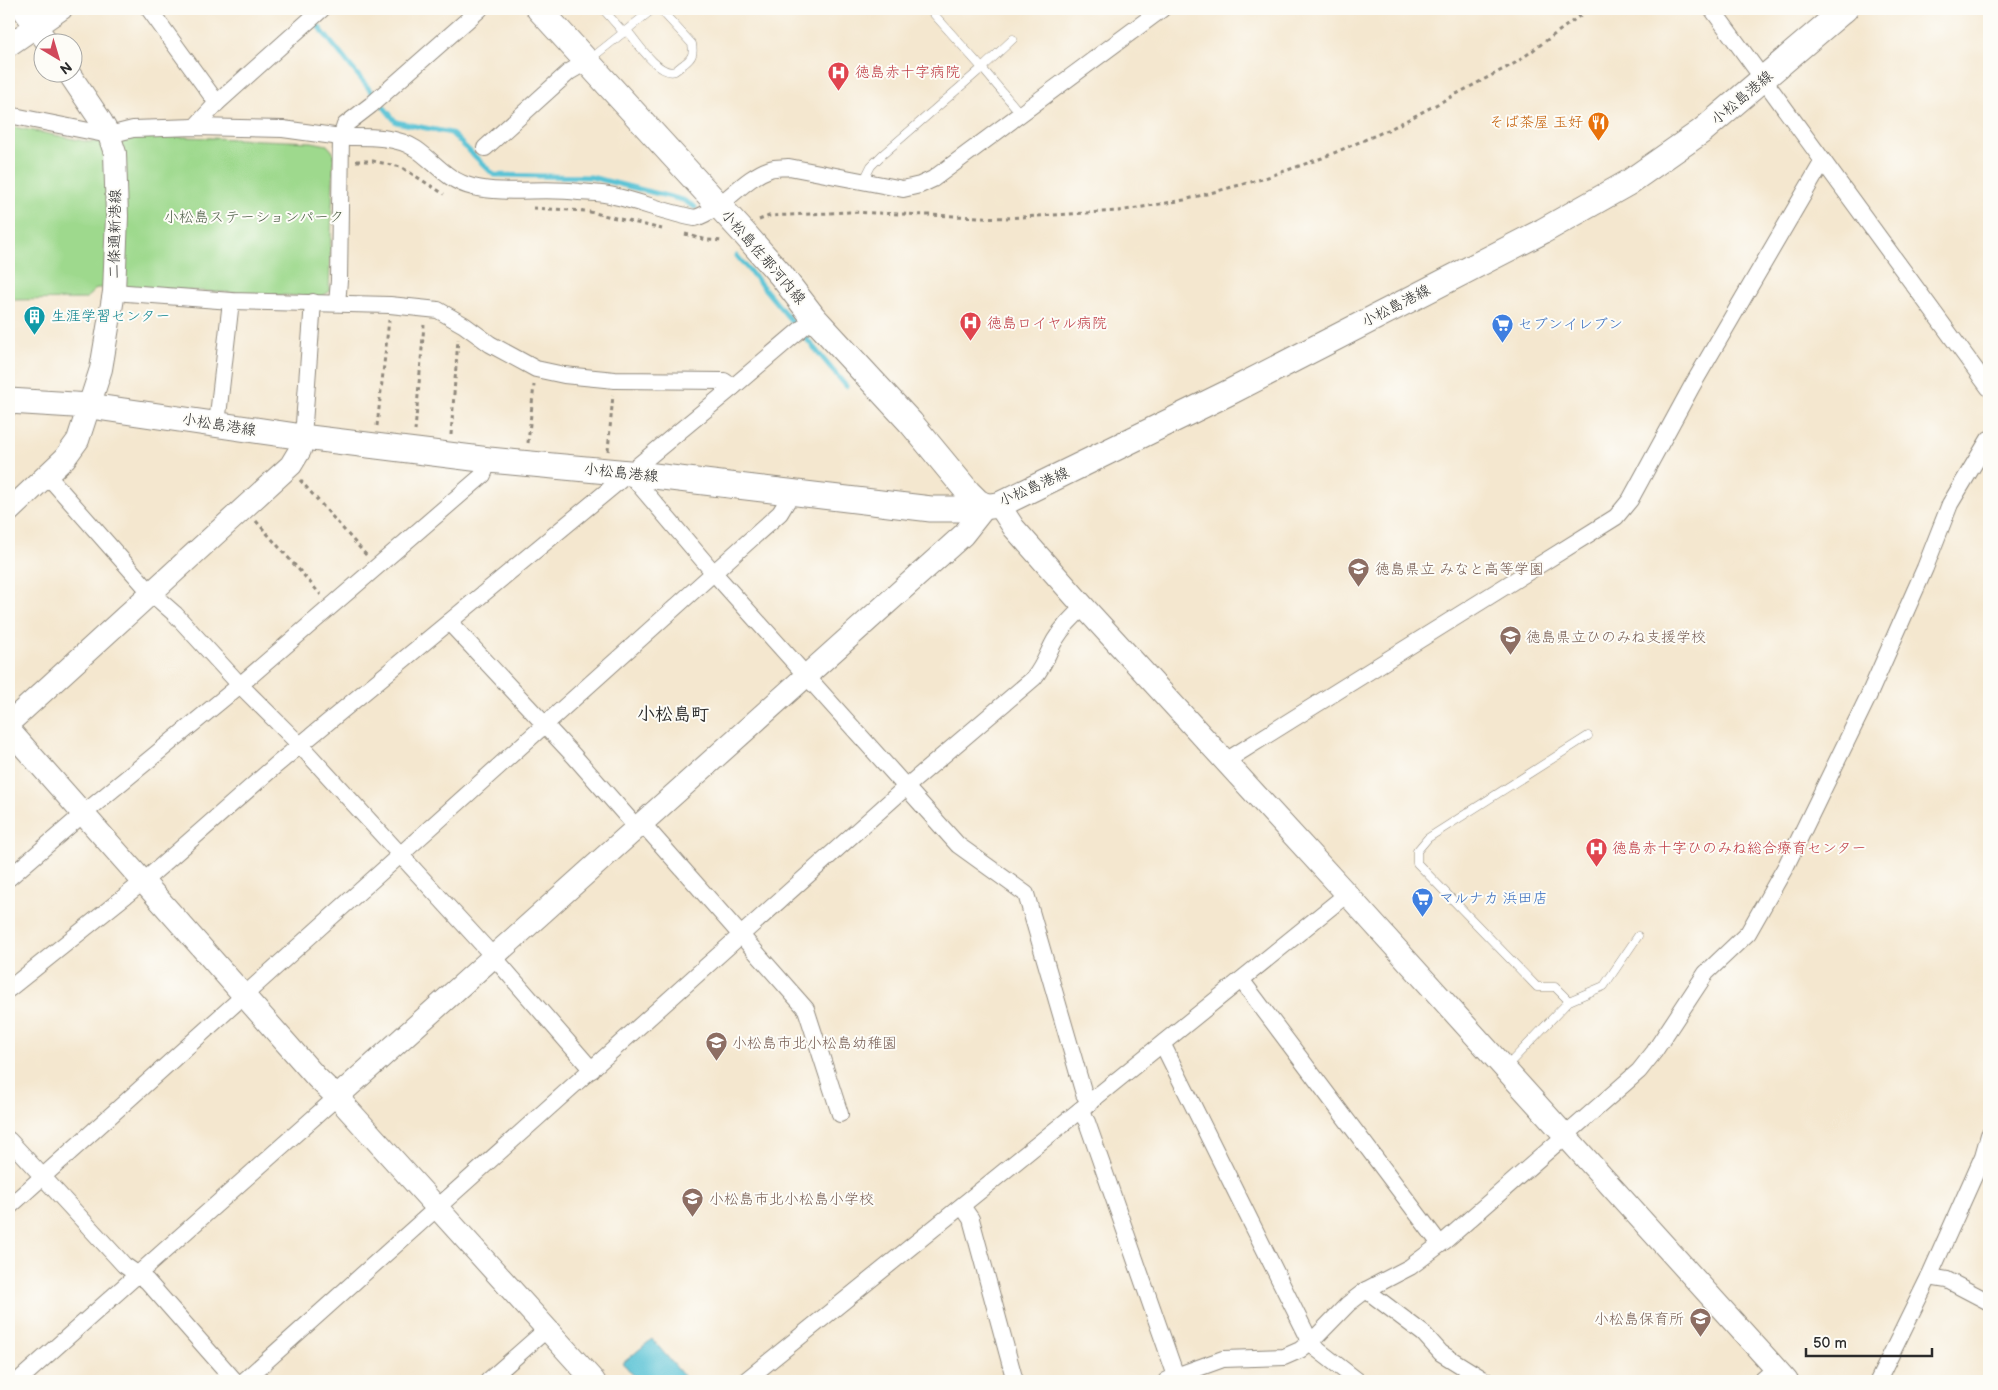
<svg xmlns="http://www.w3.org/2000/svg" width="1998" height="1390" viewBox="0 0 1998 1390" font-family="'Balsamiq Sans','Klee One',sans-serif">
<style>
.green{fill:#9ed98d;stroke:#64825c}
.water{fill:#5ac3d5;stroke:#427780}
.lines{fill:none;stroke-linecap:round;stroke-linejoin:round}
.stream{stroke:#5ac3d5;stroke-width:5}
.lane-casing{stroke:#90897d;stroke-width:9}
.street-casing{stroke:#90897d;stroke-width:18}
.secondary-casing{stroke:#90897d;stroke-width:24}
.primary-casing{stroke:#90897d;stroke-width:27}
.path{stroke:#90897d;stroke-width:3;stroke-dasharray:4 4;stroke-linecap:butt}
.lane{stroke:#fff;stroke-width:8}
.street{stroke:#fff;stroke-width:16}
.secondary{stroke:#fff;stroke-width:22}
.primary{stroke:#fff;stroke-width:25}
.labels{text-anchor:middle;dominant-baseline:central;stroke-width:4;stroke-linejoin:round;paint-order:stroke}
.health-label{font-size:15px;fill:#be3a42;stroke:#fdfcf7;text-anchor:start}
.street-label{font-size:15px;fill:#2b2b2b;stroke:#fdfcf7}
.food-label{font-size:15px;fill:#c56008;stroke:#fdfcf7;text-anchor:end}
.park-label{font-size:15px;fill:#4e5f48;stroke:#fdfcf7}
.culture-label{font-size:15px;fill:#0d838f;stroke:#fdfcf7;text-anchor:start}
.shop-label{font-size:15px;fill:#366cbe;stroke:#fdfcf7;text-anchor:start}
.education-label{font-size:15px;fill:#785e54;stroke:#fdfcf7;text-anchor:start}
.quarter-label{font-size:18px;font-weight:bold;fill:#2b2b2b;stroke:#fdfcf7}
</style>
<rect width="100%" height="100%" fill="#fdfcf7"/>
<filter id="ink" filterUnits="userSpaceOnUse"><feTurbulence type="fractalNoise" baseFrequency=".02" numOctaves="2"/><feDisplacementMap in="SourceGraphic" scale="10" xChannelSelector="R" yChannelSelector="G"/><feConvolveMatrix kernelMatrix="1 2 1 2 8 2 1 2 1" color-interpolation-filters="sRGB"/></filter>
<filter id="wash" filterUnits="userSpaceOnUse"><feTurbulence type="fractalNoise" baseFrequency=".0096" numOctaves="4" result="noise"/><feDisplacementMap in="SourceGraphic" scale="20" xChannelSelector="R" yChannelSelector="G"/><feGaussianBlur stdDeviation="1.12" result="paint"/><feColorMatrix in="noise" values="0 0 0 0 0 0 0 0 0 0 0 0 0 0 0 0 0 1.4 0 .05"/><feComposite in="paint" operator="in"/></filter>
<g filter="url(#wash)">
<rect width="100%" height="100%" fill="#f4e7cf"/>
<!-- green -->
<polygon class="green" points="9,126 89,142 105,142 135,135 312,142 327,145 334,153 329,292 321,297 141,288 97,288 85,299 9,300"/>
<!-- water -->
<polygon class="water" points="652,1339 688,1381 638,1381 623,1363"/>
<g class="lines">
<!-- stream -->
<g class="stream">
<polyline points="304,9 396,122 451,133 494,175 591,177 683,200 695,207"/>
<polyline points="737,256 846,386"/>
</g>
</g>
</g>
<g filter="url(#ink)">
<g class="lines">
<defs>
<g id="lane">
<polyline points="603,9 624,33"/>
<path d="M627 30C636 41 659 77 675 71 678 69 681 66 684 64 692 58 694 54 692 44L660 9"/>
<polyline points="1013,39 982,68 1021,114"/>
<polyline points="589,60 653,9"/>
<polyline points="863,182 871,166 882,155 982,68 932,12"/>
<polyline points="1569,1001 1555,987 1537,987 1417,863 1417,851 1428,838 1588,736"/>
<polyline points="1506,1067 1569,1001 1604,986 1638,936"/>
</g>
<g id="street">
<polyline points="149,9 217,103"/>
<polyline points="1712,9 1989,388"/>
<polyline points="9,115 109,135 133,129 195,127 283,129 341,137 345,125 371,105 480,9"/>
<polyline points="195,127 217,103 322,9"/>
<polyline points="485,148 569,72 588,61"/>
<polyline points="114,292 231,301 390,305 438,310 464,325 490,344 536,369 564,375 615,380 724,381 733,387"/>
<path d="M337 303 339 281 341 137C365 137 395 135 416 149 435 162 447 181 473 187 507 195 544 187 579 192 591 193 603 193 614 196 641 202 667 213 695 218 724 209 741 179 770 169 776 167 783 168 789 167L903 189 920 185 933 179 1162 9"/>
<polyline points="217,424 231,301"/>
<polyline points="303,437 313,302"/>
<polyline points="629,473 714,573 906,787 958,845 1026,894 1084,1094 1090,1103"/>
<polyline points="47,475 151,593 175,614 240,685 300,745 493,956 592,1070"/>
<polyline points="449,622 574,756 637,828"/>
<polyline points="1224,762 1616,517 1630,500 1692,386 1823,161"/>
<polyline points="642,823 806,1009 840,1114"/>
<polyline points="9,878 83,814 240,685 483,475 489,460"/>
<polyline points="1242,981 1440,1244"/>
<polyline points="9,989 144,881 275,766 733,387 814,318"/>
<polyline points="1163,1045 1308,1337 1318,1350 1358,1381"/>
<polyline points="1080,1110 1087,1122 1176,1376"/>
<polyline points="9,1140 124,1265 147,1281 235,1381"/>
<polyline points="962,1206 971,1219 1015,1381"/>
<polyline points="9,1207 780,513 792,493"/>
<polyline points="1929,1277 1947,1280 1989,1302"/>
<polyline points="1366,1290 1424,1334 1441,1353 1486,1381"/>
<polyline points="18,1381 337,1097"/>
<path d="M244 1381 906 787 1034 678C1045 664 1047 654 1055 640 1063 627 1072 617 1084 607"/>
<polyline points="488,1381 547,1329"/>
<polyline points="745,1381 1347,894"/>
<polyline points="1166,1381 1176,1376 1223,1359 1284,1357 1300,1350 1315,1338 1348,1304 1366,1290 1410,1267 1446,1240 1639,1071 1654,1052 1706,973 1748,933 1786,866 1868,697 1925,568 1950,504 1989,439"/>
<polyline points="1761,1381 1775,1369"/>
<polyline points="1878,1381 1929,1277 1983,1156 1989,1135"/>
</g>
<g id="secondary">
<polyline points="23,9 47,42"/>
<polyline points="9,45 61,9"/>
<polyline points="999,505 1014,528 1084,607 1347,894 1787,1381"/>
<polyline points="9,511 65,458 78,440 101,369 114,292 117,216 115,153 109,135 101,121 68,72"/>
<polyline points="9,723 291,465 300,450 303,437"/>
<polyline points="9,730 317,1078 337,1097 594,1381"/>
<polyline points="337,1097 963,535 986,506"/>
</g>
<g id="primary">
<polyline points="539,9 743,232 781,275 814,318 911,423 968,492 978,502 986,506"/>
<polyline points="9,401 90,406 303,437 489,460 629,473 931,509 965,509 999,505 1232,391 1543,231 1628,183 1702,131 1845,9"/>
</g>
</defs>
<!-- lane casing -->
<use href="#lane" class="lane-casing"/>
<!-- street casing -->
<use href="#street" class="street-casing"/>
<!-- secondary casing -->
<use href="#secondary" class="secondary-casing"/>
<!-- primary casing -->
<use href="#primary" class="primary-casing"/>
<!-- path -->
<g class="path">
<polyline points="356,161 373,161 401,167 444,194"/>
<polyline points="533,208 586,211 662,229"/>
<polyline points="759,220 769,216 849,212 1006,218 1119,211 1184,200 1262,179 1322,158 1390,129 1517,62 1589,9"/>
<polyline points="685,234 707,240 723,241"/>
<polyline points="377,426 389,320"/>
<polyline points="415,431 424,325"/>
<polyline points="451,435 458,339"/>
<polyline points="528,443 534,385"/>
<polyline points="608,451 613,395"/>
<polyline points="300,480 367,556"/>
<polyline points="256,521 321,595"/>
</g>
<!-- lane -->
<use href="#lane" class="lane"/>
<!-- street -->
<use href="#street" class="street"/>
<!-- secondary -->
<use href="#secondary" class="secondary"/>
<!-- primary -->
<use href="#primary" class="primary"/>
</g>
</g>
<!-- icons -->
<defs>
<symbol id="hospital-pin" viewBox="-11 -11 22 30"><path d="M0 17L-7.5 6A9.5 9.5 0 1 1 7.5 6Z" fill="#e0444e" stroke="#fdfcf7"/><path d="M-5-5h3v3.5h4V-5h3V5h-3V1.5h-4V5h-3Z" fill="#fff"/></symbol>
<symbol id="restaurant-pin" viewBox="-11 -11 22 30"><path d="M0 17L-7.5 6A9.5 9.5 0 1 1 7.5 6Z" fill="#e8710a" stroke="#fdfcf7"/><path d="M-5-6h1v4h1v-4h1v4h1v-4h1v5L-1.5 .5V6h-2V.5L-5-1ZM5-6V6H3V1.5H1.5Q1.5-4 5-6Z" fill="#fff"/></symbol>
<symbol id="building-pin" viewBox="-11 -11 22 30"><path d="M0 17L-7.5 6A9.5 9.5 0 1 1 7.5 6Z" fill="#0f9aa8" stroke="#fdfcf7"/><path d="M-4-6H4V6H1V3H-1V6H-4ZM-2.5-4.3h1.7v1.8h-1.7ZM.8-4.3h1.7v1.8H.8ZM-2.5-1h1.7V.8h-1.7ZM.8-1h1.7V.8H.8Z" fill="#fff"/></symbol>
<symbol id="supermarket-pin" viewBox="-11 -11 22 30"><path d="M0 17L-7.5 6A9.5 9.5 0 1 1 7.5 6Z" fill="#3f7fe0" stroke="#fdfcf7"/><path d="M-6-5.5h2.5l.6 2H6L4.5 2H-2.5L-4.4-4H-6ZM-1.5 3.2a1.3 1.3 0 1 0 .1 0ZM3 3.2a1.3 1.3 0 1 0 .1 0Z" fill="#fff"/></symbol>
<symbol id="school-pin" viewBox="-11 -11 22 30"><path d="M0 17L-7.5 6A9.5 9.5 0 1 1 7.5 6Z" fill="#8d6e63" stroke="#fdfcf7"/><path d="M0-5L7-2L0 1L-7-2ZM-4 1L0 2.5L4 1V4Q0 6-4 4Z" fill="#fff"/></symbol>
</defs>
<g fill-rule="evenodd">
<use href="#hospital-pin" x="826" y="60" width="25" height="34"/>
<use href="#restaurant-pin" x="1586" y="110" width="25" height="34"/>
<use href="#building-pin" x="22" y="304" width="25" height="34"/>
<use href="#hospital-pin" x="958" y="310" width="25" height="34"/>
<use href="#supermarket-pin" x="1490" y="312" width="25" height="34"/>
<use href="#school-pin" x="1346" y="556" width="25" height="34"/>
<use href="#school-pin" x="1498" y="624" width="25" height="34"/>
<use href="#hospital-pin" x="1584" y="836" width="25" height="34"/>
<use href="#supermarket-pin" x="1410" y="886" width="25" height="34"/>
<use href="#school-pin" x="704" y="1030" width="25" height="34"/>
<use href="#school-pin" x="680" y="1186" width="25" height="34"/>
<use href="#school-pin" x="1688" y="1306" width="25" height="34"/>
</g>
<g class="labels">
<!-- health labels -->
<g class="health-label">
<text x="855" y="72">徳島赤十字病院</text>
<text x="987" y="323">徳島ロイヤル病院</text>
<text x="1612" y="848">徳島赤十字ひのみね総合療育センター</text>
</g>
<!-- street labels -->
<g class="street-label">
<text transform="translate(1742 98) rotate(-40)">小松島港線</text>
<text transform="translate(115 234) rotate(-89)">二條通新港線</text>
<text transform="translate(763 257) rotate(49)">小松島佐那河内線</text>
<text transform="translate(1396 306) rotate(-27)">小松島港線</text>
<text transform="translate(219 425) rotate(9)">小松島港線</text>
<text transform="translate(621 473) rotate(6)">小松島港線</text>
<text transform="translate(1034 487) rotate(-24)">小松島港線</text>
</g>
<!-- food labels -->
<g class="food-label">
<text x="1583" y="122">そば茶屋 玉好</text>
</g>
<!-- park labels -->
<g class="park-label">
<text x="254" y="217">小松島ステーションパーク</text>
</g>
<!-- culture labels -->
<g class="culture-label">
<text x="51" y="316">生涯学習センター</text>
</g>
<!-- shop labels -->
<g class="shop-label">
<text x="1518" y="324">セブンイレブン</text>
<text x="1439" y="898">マルナカ 浜田店</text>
</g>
<!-- education labels -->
<g class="education-label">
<text x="1375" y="569">徳島県立 みなと高等学園</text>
<text x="1526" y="637">徳島県立ひのみね支援学校</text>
<text x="732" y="1043">小松島市北小松島幼稚園</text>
<text x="709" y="1199">小松島市北小松島小学校</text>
<text x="1684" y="1319" text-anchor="end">小松島保育所</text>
</g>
<!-- quarter labels -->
<g class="quarter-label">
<text x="673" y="714">小松島町</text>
</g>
</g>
<!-- margin -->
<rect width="1998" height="1390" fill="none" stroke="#fdfcf7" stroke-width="30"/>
<!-- north arrow -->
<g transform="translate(58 58) rotate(142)"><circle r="24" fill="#fdfcf7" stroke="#a9a8a5"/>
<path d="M0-4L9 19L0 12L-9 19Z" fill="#d1495b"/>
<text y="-8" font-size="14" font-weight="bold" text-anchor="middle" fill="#2b2b2b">N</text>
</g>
<!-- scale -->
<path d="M1806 1348v8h126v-8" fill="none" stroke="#2b2b2b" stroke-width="2.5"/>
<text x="1813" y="1348" font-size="15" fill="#2b2b2b" stroke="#fdfcf7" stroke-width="4" paint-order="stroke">50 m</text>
</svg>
